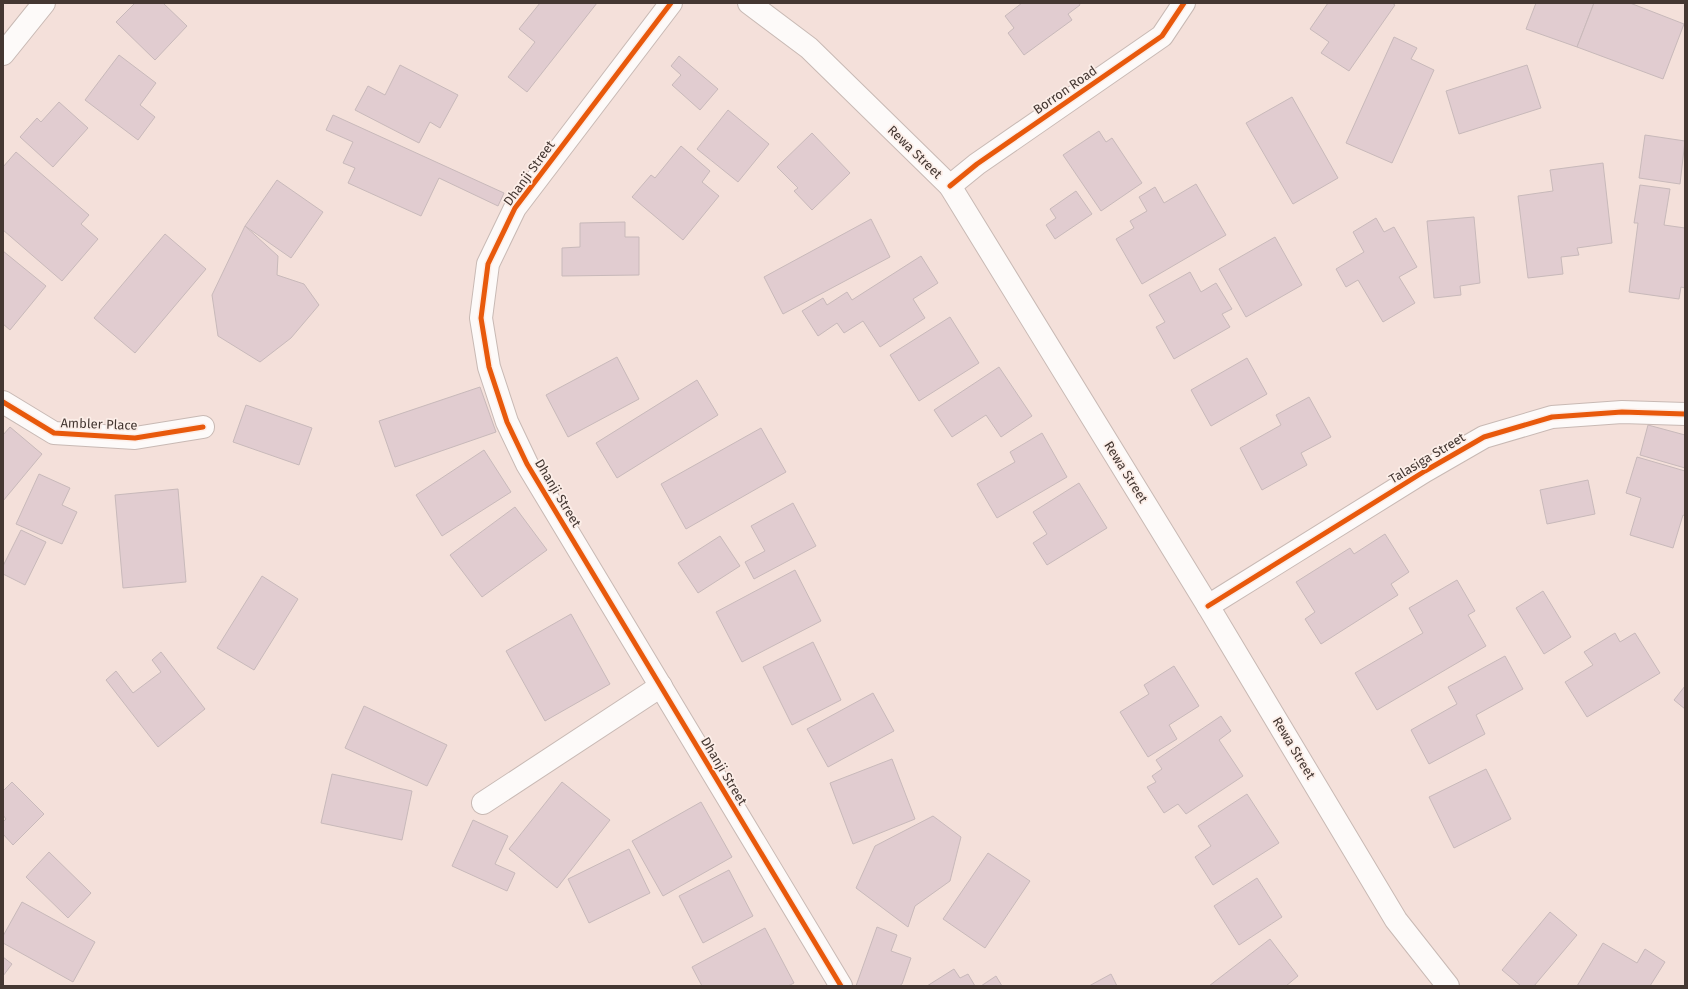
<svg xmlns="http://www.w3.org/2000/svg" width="1688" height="989" viewBox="0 0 1688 989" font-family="'Fira Sans',sans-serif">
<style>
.building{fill:#e1ccd0;stroke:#c8b9ba}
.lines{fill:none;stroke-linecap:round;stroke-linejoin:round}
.minor-casing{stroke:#c8b9b4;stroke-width:24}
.primary-casing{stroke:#c8b9b4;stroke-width:24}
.minor{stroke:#fdfaf9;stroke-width:22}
.primary{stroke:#fdfaf9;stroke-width:22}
.cycleway-casing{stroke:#fceee8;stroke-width:8}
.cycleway{stroke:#e8590c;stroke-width:5}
.labels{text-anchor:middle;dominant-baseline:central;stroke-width:3.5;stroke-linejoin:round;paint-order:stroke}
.street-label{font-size:13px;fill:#443732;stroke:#fceee8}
</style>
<rect width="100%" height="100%" fill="#f4e0da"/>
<!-- building -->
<g class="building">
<polygon points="135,3 163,3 187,26 155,60 116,22"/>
<polygon points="540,3 597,3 527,92 508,77 535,42 519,29"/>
<polygon points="1022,3 1079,3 1080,5 1068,14 1072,20 1024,55 1008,33 1014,28 1005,16"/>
<polygon points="1328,3 1392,3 1395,5 1349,71 1321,53 1329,42 1310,29"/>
<polygon points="1536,3 1594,3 1577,47 1526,29"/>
<polygon points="1594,3 1630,3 1684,24 1663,79 1577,47"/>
<polygon points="1394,37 1417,48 1411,59 1434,70 1392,163 1346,143"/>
<polygon points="119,55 156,83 140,105 155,117 138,140 85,100"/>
<polygon points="679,56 718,89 700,110 672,85 681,75 671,66"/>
<polygon points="400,65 458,95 440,128 430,122 419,143 355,110 368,86 385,95"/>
<polygon points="1527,65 1541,108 1459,134 1446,91"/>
<polygon points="1292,97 1338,178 1293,204 1246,123"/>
<polygon points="59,102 88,128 53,167 20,137 37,118 41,122"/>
<polygon points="728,110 769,144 738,182 697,149"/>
<polygon points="333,115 504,193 498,206 439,178 421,216 348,183 355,168 343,163 353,142 326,130"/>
<polygon points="1099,131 1106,142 1112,138 1142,183 1101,211 1063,155"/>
<polygon points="812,133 850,173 812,210 794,191 798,188 777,167"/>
<polygon points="1645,135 1685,141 1680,184 1639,178"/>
<polygon points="681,146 710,171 702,182 719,196 683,240 632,197 651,175 655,178"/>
<polygon points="16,152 89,215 81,224 98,239 62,281 3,230 3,167"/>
<polygon points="1603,163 1612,243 1577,248 1579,255 1561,257 1563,274 1528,278 1518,196 1553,191 1550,170"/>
<polygon points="277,180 323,212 291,258 245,226"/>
<polygon points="1196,184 1226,235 1142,284 1116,239 1134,228 1130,221 1147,211 1139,197 1155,187 1164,203"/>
<polygon points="1640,185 1670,189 1664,225 1685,228 1685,288 1681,287 1679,299 1629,292 1638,223 1634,223"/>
<polygon points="1076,191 1092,214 1055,239 1046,225 1056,218 1050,209"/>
<polygon points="1474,217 1480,283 1460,286 1461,295 1434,298 1427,221"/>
<polygon points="1376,218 1384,232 1394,227 1417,267 1399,277 1415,303 1383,322 1358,280 1346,287 1336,269 1364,252 1353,232"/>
<polygon points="871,219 890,257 783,314 764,277"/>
<polygon points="625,222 625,237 639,237 639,275 562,276 562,248 580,247 580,223"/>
<polygon points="245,226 278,256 277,275 304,284 319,305 291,338 260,362 218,336 212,295"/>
<polygon points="165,234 206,269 135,353 94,318"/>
<polygon points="1275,237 1302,285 1246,317 1219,269"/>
<polygon points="3,251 46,286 10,330 3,324"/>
<polygon points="921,256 938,283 913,299 925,318 880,347 863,321 844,333 837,323 818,336 802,311 823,298 827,305 847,292 852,300"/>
<polygon points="1190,272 1201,292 1216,283 1232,309 1222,314 1230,327 1174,359 1156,327 1165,322 1149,295"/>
<polygon points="950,317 979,363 919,401 890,355"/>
<polygon points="617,357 639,399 568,437 546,395"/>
<polygon points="1247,358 1267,394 1211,426 1191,390"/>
<polygon points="999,367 1032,416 1001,437 986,415 952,437 934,410"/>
<polygon points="697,380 718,415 617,478 596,443"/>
<polygon points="480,387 496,432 395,467 379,421"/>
<polygon points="1309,397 1331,437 1301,453 1307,465 1262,490 1240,448 1281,425 1276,415"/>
<polygon points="246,405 312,428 299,465 233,442"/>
<polygon points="1648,425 1685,435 1685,468 1640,455"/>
<polygon points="10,427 42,454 3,501 3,435"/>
<polygon points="761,428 786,472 686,529 661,484"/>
<polygon points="1042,433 1067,477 997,518 977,484 1015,462 1010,452"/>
<polygon points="484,450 511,492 442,536 416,495"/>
<polygon points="1637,457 1685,471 1685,516 1683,515 1673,548 1630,535 1641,498 1626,493"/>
<polygon points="39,474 70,488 62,505 77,512 62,544 16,524"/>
<polygon points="1588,480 1595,514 1547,524 1540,490"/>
<polygon points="1079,483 1107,528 1047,565 1033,543 1047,534 1033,512"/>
<polygon points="178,489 186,582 123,588 115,495"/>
<polygon points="793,503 816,546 754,579 745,562 765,551 751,526"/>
<polygon points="515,507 547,550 482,597 450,555"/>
<polygon points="21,530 46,542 25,585 3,574 3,566"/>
<polygon points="1385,534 1409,572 1391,584 1398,595 1321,644 1305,619 1315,612 1296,582 1350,548 1354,554"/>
<polygon points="720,536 740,566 698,593 678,563"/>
<polygon points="795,570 821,621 742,662 716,612"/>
<polygon points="262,576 298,599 254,670 217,648"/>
<polygon points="1457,580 1475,611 1468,615 1486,646 1377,710 1355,673 1423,633 1409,608"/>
<polygon points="1543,591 1571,637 1544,654 1516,608"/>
<polygon points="571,614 610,684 545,721 506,651"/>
<polygon points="1615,633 1620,642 1635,633 1660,673 1587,717 1565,682 1593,665 1584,652"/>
<polygon points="813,642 841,700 792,725 763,667"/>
<polygon points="161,652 205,709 158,747 106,680 116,671 133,693 161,672 152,660"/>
<polygon points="1505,656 1523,689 1476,715 1485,734 1429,764 1411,730 1457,704 1448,687"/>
<polygon points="1174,666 1199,706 1169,725 1177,739 1148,757 1120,712 1149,694 1144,685"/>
<polygon points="1685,686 1685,709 1674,700"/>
<polygon points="873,693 894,731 828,767 807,729"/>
<polygon points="364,706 447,745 427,786 345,748"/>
<polygon points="1221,716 1231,731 1219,740 1243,776 1186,814 1178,804 1164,813 1147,787 1156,782 1152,776 1162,769 1156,760"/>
<polygon points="892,759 915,819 853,844 830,783"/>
<polygon points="1486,769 1511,819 1454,848 1429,797"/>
<polygon points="332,774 412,791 402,840 321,823"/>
<polygon points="12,782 44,814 13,845 3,834 3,822 6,819 3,815 3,791"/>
<polygon points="562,782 610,820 557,888 509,849"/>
<polygon points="1247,794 1279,843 1213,885 1195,857 1211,846 1198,826"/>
<polygon points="701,802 732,857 663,896 632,841"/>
<polygon points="933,816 961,837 950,881 915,906 908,927 856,888 875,846"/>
<polygon points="473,820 508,836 495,864 515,873 507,891 452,866"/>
<polygon points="629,849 650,893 589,923 568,879"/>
<polygon points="49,852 91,893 68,918 26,877"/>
<polygon points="988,853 1030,881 985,948 943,919"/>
<polygon points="729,870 753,916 703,943 679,896"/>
<polygon points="1257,878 1282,917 1239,945 1214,906"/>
<polygon points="22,902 95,942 73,982 3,943 3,936"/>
<polygon points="1550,912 1577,935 1534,986 1521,986 1502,970"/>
<polygon points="877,927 897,935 891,951 911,958 902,984 899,986 856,986"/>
<polygon points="765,928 794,983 788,986 702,986 692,967"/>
<polygon points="1270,939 1298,976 1286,986 1209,986"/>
<polygon points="1603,943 1637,963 1645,949 1665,962 1650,986 1577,986"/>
<polygon points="3,957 12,964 3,976"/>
<polygon points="954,969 960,978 968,974 975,986 927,986"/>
<polygon points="1111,974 1117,986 1089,986"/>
<polygon points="996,976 1002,986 981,986"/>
</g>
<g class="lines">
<defs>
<g id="minor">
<polyline points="671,3 515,208 488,264 481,318 489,367 507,422 527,464 841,986"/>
<polyline points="3,54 44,3"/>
<polyline points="950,186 977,164 1162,36 1184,3"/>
<polyline points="3,402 54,433 135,438 203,427"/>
<polyline points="1208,606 1425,471 1484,437 1552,417 1622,412 1685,414"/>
<polyline points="483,803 661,686"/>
</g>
<polyline id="primary" points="749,3 809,48 950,186 1208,606 1396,920 1448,986"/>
</defs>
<!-- minor casing -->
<use href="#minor" class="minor-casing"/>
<!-- primary casing -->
<use href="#primary" class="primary-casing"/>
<!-- minor -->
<use href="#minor" class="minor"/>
<!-- primary -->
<use href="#primary" class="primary"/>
<defs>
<g id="cycleway">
<polyline points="671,3 515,208 488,264 481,318 489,367 507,422 527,464 841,986"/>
<polyline points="950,186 977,164 1162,36 1184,3"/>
<polyline points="3,402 54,433 135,438 203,427"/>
<polyline points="1208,606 1425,471 1484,437 1552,417 1622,412 1685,414"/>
</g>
</defs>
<!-- cycleway casing -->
<use href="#cycleway" class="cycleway-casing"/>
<!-- cycleway -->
<use href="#cycleway" class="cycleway"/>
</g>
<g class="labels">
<!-- street labels -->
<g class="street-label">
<text transform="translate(1065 90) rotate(-35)">Borron Road</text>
<text transform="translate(915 152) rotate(44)">Rewa Street</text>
<text transform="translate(529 173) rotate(-54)">Dhanji Street</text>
<text transform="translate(99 424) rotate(2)">Ambler Place</text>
<text transform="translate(1427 458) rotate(-31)">Talasiga Street</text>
<text transform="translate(1126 472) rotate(58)">Rewa Street</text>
<text transform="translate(558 493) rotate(59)">Dhanji Street</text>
<text transform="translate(1294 748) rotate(59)">Rewa Street</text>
<text transform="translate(724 771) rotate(59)">Dhanji Street</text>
</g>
</g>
<!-- border -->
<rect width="1688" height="989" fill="none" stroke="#443732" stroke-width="8"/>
</svg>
